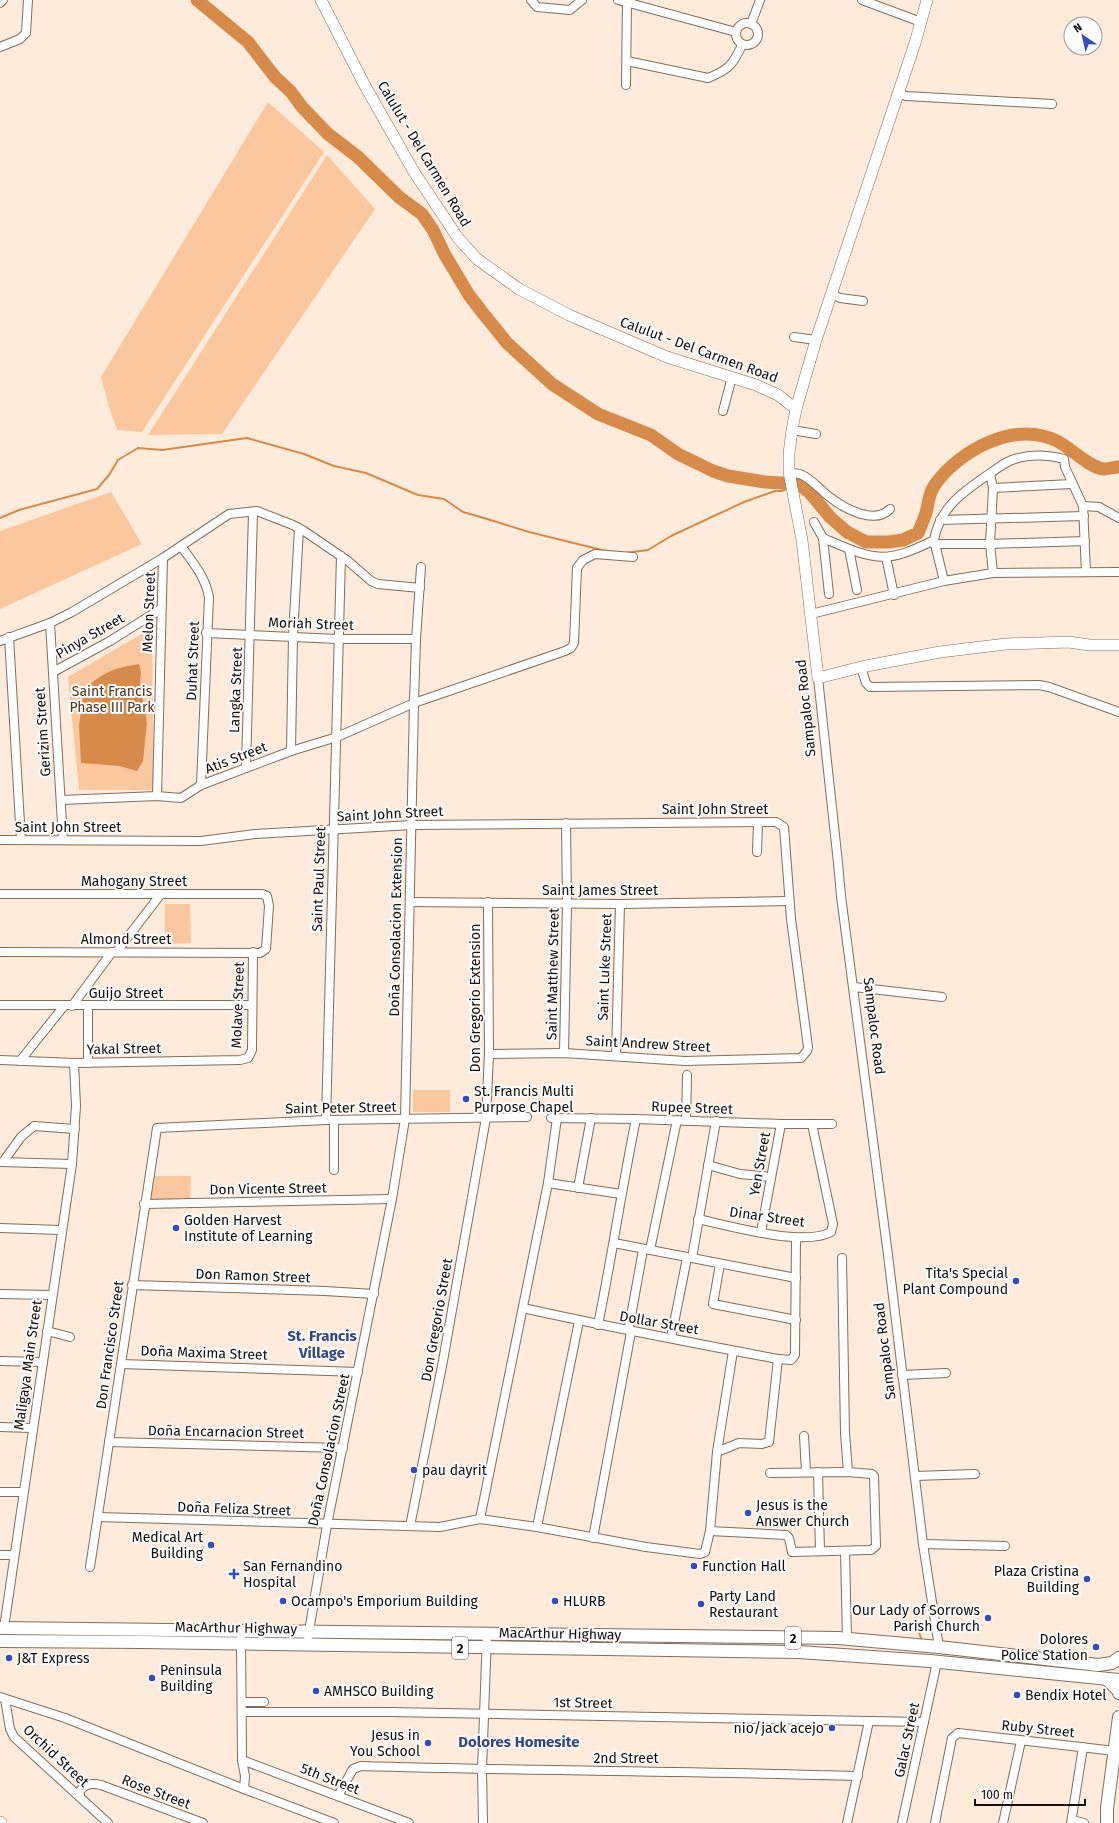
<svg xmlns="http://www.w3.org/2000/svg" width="1119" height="1823" viewBox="0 0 1119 1823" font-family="'Fira Sans',sans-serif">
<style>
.green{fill:#fbc79e}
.water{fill:#d78b4a}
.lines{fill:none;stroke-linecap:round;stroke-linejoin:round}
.stream{stroke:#d78b4a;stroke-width:2}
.river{stroke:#d78b4a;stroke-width:13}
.minor-casing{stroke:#836d5b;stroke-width:10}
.major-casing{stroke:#836d5b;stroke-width:12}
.highway-casing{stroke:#836d5b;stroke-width:14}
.minor{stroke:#fff;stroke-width:8}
.major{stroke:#fff;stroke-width:11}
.highway{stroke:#fff;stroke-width:12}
.poi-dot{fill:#344bbd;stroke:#fcfcfc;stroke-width:1.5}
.labels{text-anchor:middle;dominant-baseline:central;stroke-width:4;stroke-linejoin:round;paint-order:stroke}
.shield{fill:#fcfcfc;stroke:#5a5550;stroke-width:1}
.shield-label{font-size:13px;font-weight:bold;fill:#150d07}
.street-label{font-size:14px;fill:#150d07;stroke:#fcfcfc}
.park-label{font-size:14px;fill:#543519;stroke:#fcfcfc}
.poi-label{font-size:14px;fill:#150d07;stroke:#fcfcfc;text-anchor:start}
.neighbourhood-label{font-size:15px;font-weight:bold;fill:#354681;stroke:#fcfcfc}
</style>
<rect width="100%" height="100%" fill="#ffebdb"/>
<!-- green -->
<g class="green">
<polygon points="268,102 324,152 142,432 117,430 109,407 101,377"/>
<polygon points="327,155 375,209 222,434 148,435"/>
<polygon points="111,492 142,544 0,609 0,531"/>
<polygon points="152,628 154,790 79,790 68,677"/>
<polygon points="165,904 190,904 191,943 165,944"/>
<rect x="413" y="1090" width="37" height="22"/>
<polygon points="149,1176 191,1176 190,1202 145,1203"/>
</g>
<!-- water -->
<path class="water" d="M139 664 141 672 140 686 147 723 143 761 137 771 119 766 81 763 79 725 84 689C106 671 111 669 139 664Z"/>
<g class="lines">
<!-- stream -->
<g class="stream">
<polyline points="0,518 19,510 97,489 109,475 118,460 138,448 162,450 247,438 304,454 334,466 366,473 418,495 444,499 463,512 484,518 529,532 602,550 615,552"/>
<polyline points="625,553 648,550 671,536 744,502 775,491 782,491 788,488"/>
<polyline points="915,1621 921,1638"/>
</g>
<!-- river -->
<path class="river" d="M197 0 248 42 275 77 291 92 302 107 328 134 358 157 399 197 422 214 433 230 445 255 469 295 482 312 507 343 552 384 598 414 651 435 678 454 713 471 728 476 765 482 799 484 810 493 830 517 847 532 866 542H889L903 540 918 533C921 526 924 519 926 513 928 505 929 493 934 486 958 451 1014 420 1057 441 1070 447 1089 468 1104 469 1109 469 1114 467 1119 467"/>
<defs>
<g id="minor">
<polyline points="531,0 537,7 570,10 582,0"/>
<polyline points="618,0 736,32"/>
<polyline points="862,0 921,22"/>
<polyline points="0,3 3,0"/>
<circle cx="747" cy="34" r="11"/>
<polyline points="751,24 760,0"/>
<polyline points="0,47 20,39 26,33 28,0"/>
<path d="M627 61 708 78C728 70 733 65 742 45"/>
<polyline points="626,85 627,0"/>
<polyline points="898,93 906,96 1052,104"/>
<polyline points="832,294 840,298 863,301"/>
<polyline points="794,337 816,340"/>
<polyline points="723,411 732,377"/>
<polyline points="792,430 816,434"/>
<path d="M790 473C794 473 798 473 802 475 813 480 821 491 831 498 845 509 875 525 890 509"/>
<polyline points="990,474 993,488 990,544 993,573"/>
<polyline points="993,488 1072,484"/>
<polyline points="1083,506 1099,507 1119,518"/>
<polyline points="940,520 1084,516"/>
<polyline points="814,522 823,538 829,594"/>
<path d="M823 538C873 559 883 566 934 540 940 507 963 492 989 474 997 469 1006 461 1015 459 1031 454 1048 455 1064 459L1065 467 1083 506 1086 572"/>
<polyline points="934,540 944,581"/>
<polyline points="934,544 990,544 1085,541"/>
<path d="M181 546C193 563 205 576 209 597L201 785"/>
<polyline points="849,549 857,590"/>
<polyline points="886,557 894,595"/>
<polyline points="811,614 944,581 993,573 1119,572"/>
<polyline points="50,623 63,840"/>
<polyline points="206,633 338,639 416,639"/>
<polyline points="9,637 21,840"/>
<polyline points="0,641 50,623 72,612 163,558"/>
<polyline points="861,667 866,683 870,687 1039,685 1049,687 1119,712"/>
<polyline points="53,672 110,641 161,609"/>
<polyline points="818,678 838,863 841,896 888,1255 923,1544 939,1647"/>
<polyline points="291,751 293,636 299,528"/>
<polyline points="246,768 253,512"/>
<polyline points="157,796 163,558 229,514 257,511 293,525 304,531 348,561 371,581 378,584 420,588"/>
<polyline points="61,800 157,796 181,798 201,785 291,751 337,737 414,703 565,651 571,648 574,643 577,568 583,560 595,554 633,557"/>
<polyline points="0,840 201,841 255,834 412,825 776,822 784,827 791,919 808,1047 807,1051 801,1058 685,1061 564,1053 489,1054"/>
<polyline points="757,852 758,822"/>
<polyline points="0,894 262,894 267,896 269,906 266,949 260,953 0,952"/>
<polyline points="410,902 620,904 789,901"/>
<polyline points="117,951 161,894"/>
<polyline points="854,987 942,997"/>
<polyline points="0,1005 252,1005"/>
<polyline points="72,1006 112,952"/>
<polyline points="564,1053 567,903 566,823"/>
<polyline points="616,1055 620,904"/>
<polyline points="0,1060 74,1063 240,1060 248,1058 252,1050 253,952"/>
<polyline points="20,1061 64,1006"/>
<polyline points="88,1063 88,1006"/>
<polyline points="551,1118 636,1119 781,1124 832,1124"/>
<polyline points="326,1120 341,556"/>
<polyline points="334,1120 334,1170"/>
<polyline points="686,1121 687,1075"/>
<polyline points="0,1162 72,1164"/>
<polyline points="3,1162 21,1137 34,1126 75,1129"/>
<polyline points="708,1165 740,1174 771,1177"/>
<polyline points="548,1183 621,1194"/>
<polyline points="578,1188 591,1118"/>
<polyline points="144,1204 392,1199"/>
<path d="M698 1219C729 1226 804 1247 831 1232L833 1224 812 1124"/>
<polyline points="0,1228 61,1230"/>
<polyline points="761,1232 781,1124"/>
<polyline points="614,1243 796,1278"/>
<polyline points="650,1250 677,1120"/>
<polyline points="692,1258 716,1121"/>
<polyline points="842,1258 845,1433 848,1472"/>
<polyline points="720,1264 713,1304 796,1320"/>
<polyline points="132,1285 325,1291 374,1294"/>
<polyline points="0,1294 52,1295"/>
<path d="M523 1308C608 1327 693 1343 778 1359L791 1360 795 1355 796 1238"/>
<path d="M598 1325C612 1256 622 1187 636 1119"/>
<polyline points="47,1331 70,1337"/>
<polyline points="671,1338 687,1258"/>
<polyline points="733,1351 717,1452 710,1531 786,1535 789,1538 792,1552 871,1550 876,1546 874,1476 872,1474 848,1472 770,1473"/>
<polyline points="0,1361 43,1362"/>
<polyline points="121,1364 358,1372"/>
<polyline points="902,1375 946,1373"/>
<polyline points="0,1427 32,1428"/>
<polyline points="804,1436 806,1472"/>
<polyline points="109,1442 343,1448"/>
<polyline points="717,1452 739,1443 762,1444 769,1442 778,1359"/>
<polyline points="818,1472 820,1551"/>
<polyline points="915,1476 975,1474"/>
<polyline points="0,1492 23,1492"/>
<polyline points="98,1517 440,1527 480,1519 537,1527 646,1547 700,1554 705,1552 710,1531"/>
<polyline points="480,1519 548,1183 557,1118"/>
<polyline points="410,1526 443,1361 486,1118 489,1054 488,902"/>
<polyline points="537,1527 579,1321"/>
<polyline points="593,1538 631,1332 629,1327 643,1250"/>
<polyline points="923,1544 1005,1546"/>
<polyline points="845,1551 847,1639"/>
<polyline points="0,1555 14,1555"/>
<polyline points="90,1567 157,1128 326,1120 527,1117"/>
<polyline points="4,1628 72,1164 76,1106 74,1063"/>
<polyline points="308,1637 327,1525 392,1199 405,1119 414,703 416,639 421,567"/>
<polyline points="241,1639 242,1760 245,1776 244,1789"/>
<polyline points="0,1697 65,1718 244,1789 334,1823"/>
<polyline points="5,1699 10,1729 14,1737 108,1823"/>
<polyline points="242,1702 264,1702"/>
<polyline points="242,1712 390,1712 924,1722"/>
<polyline points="242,1760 409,1823"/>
<path d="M80 1796V1791C85 1783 93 1783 101 1785L203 1823"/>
<path d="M338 1796 353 1769 361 1766C526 1771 692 1771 858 1776"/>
<polyline points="1072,1820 1084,1823"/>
<polyline points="483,1823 482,1770 487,1634"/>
<polyline points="847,1823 869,1721"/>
<polyline points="902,1823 937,1662"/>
<polyline points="935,1823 952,1738 958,1733 1115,1751"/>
<polyline points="1003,1823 1021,1741"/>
<polyline points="1071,1823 1083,1747"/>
</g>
<g id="major">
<polyline points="321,0 364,84 414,172 458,238 477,259 519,289 569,315 667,357 756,385 778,395 796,409"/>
<polyline points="927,0 915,43 816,340 796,409 792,430 789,454 789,472 802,540 818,678 861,667 940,652 1006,644 1069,642 1089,645 1119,645"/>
<polyline points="0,1822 1,1823"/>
</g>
<g id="highway">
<polyline points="0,1628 838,1638 939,1647 1098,1665 1112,1663 1119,1658"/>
<polyline points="0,1641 142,1642 799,1652 930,1661 1119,1680"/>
<polyline points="1107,1679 1118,1690 1119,1693"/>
<polyline points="1107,1823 1107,1808 1119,1717"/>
</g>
</defs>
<!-- minor casing -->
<use href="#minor" class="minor-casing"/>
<!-- major casing -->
<use href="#major" class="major-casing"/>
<!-- highway casing -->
<use href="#highway" class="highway-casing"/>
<!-- minor -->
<use href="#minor" class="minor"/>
<!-- major -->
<use href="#major" class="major"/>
<!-- highway -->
<use href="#highway" class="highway"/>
</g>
<!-- markers -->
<g class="poi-dot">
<circle cx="466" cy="1099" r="4"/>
<circle cx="176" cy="1228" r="4"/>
<circle cx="1016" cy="1281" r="4"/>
<circle cx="414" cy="1470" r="4"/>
<circle cx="748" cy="1513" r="4"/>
<circle cx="211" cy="1545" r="4"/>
<circle cx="694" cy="1566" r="4"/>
<path d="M232 1568h4v4h4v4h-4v4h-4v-4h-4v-4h4z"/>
<circle cx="1087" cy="1579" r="4"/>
<circle cx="283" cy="1601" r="4"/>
<circle cx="555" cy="1601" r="4"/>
<circle cx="701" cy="1604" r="4"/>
<circle cx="988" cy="1618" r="4"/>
<circle cx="1096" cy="1647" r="4"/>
<circle cx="9" cy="1658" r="4"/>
<circle cx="152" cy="1678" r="4"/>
<circle cx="316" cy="1691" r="4"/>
<circle cx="1017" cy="1695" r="4"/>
<circle cx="832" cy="1728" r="4"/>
<circle cx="428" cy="1743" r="4"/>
</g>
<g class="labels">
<!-- shield labels -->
<g class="shield">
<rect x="785" y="1627" width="16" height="22" rx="3"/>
<rect x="452" y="1637" width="16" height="22" rx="3"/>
</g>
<g class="shield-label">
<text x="793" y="1638">2</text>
<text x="460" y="1648">2</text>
</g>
<!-- street labels -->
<g class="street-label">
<text transform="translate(424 154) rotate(59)">Calulut - Del Carmen Road</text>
<text transform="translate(699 350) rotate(20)">Calulut - Del Carmen Road</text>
<text transform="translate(149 612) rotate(-88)">Melon Street</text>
<text transform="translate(311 624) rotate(2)">Moriah Street</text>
<text transform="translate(90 636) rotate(-30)">Pinya Street</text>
<text transform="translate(193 661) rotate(-88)">Duhat Street</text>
<text transform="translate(236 690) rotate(-88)">Langka Street</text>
<text transform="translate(806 708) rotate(-96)">Sampaloc Road</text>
<text transform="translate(43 732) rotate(-94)">Gerizim Street</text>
<text transform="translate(236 758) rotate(-21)">Atis Street</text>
<text x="715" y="809">Saint John Street</text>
<text transform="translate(390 814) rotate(-3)">Saint John Street</text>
<text x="68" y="827">Saint John Street</text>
<text transform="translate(319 879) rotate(-88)">Saint Paul Street</text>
<text x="134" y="881">Mahogany Street</text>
<text x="600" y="890">Saint James Street</text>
<text transform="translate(396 927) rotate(-89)">Doña Consolacion Extension</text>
<text x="126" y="939">Almond Street</text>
<text transform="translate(605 967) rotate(-88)">Saint Luke Street</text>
<text transform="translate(553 974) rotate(-89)">Saint Matthew Street</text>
<text x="126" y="993">Guijo Street</text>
<text transform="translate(475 998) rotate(-90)">Don Gregorio Extension</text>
<text transform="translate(238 1005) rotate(-88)">Molave Street</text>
<text transform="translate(874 1026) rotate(83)">Sampaloc Road</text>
<text transform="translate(648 1044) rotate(3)">Saint Andrew Street</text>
<text transform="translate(124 1049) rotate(-1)">Yakal Street</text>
<text transform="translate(341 1108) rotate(-1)">Saint Peter Street</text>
<text transform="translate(692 1108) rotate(2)">Rupee Street</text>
<text transform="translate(760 1164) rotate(-80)">Yen Street</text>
<text transform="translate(268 1189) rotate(-1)">Don Vicente Street</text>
<text transform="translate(767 1217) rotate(8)">Dinar Street</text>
<text transform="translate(253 1276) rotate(2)">Don Ramon Street</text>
<text transform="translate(437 1320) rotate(-80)">Don Gregorio Street</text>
<text transform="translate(659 1323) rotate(10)">Dollar Street</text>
<text transform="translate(110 1345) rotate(-82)">Don Francisco Street</text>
<text transform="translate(885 1351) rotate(-97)">Sampaloc Road</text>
<text transform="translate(204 1353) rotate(2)">Doña Maxima Street</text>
<text transform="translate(28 1365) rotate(-82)">Maligaya Main Street</text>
<text transform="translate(226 1432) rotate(1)">Doña Encarnacion Street</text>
<text transform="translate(329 1450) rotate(-78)">Doña Consolacion Street</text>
<text transform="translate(234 1509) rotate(2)">Doña Feliza Street</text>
<text transform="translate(236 1628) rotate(1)">MacArthur Highway</text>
<text transform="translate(560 1634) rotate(1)">MacArthur Highway</text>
<text transform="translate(583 1703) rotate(1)">1st Street</text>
<text transform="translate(1038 1729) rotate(6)">Ruby Street</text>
<text transform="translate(907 1740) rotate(-78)">Galac Street</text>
<text transform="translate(56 1756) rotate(43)">Orchid Street</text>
<text x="626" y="1758">2nd Street</text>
<text transform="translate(330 1779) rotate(21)">5th Street</text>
<text transform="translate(156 1792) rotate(21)">Rose Street</text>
</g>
<!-- park labels -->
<g class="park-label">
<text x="112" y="691">Saint Francis<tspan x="112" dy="16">Phase III Park</tspan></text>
</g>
<!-- poi labels -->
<g class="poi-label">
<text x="474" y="1091">St. Francis Multi<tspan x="474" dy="16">Purpose Chapel</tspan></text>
<text x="184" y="1220">Golden Harvest<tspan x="184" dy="16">Institute of Learning</tspan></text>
<text x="1008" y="1273" text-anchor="end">Tita's Special<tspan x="1008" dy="16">Plant Compound</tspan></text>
<text x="422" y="1470">pau dayrit</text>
<text x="756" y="1505">Jesus is the<tspan x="756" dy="16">Answer Church</tspan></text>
<text x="203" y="1537" text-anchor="end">Medical Art<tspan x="203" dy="16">Building</tspan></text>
<text x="243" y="1566">San Fernandino<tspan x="243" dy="16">Hospital</tspan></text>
<text x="702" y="1566">Function Hall</text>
<text x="1079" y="1571" text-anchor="end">Plaza Cristina<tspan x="1079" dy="16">Building</tspan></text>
<text x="709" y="1596">Party Land<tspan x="709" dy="16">Restaurant</tspan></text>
<text x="291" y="1601">Ocampo's Emporium Building</text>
<text x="563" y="1601">HLURB</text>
<text x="980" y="1610" text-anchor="end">Our Lady of Sorrows<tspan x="980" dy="16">Parish Church</tspan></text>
<text x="1088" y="1639" text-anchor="end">Dolores<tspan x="1088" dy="16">Police Station</tspan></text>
<text x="17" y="1658">J&amp;T Express</text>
<text x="160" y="1670">Peninsula<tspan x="160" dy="16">Building</tspan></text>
<text x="324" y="1691">AMHSCO Building</text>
<text x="1025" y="1695">Bendix Hotel</text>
<text x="824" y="1728" text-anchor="end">nio/jack acejo</text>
<text x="420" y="1735" text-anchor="end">Jesus in<tspan x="420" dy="16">You School</tspan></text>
</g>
<!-- neighbourhood labels -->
<g class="neighbourhood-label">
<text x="322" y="1336">St. Francis<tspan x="322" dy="17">Village</tspan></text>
<text x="519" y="1742">Dolores Homesite</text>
</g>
</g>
<!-- north arrow -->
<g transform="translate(1083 36) rotate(326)"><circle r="19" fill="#fcfcfc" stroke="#a09c9a"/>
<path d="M0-3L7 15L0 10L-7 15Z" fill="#344bbd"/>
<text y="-6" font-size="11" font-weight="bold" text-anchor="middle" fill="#150d07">N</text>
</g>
<!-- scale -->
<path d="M975 1799v6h110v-6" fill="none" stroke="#150d07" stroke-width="2"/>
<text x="981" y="1799" font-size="12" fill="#150d07" stroke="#fcfcfc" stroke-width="3" paint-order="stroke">100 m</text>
</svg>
